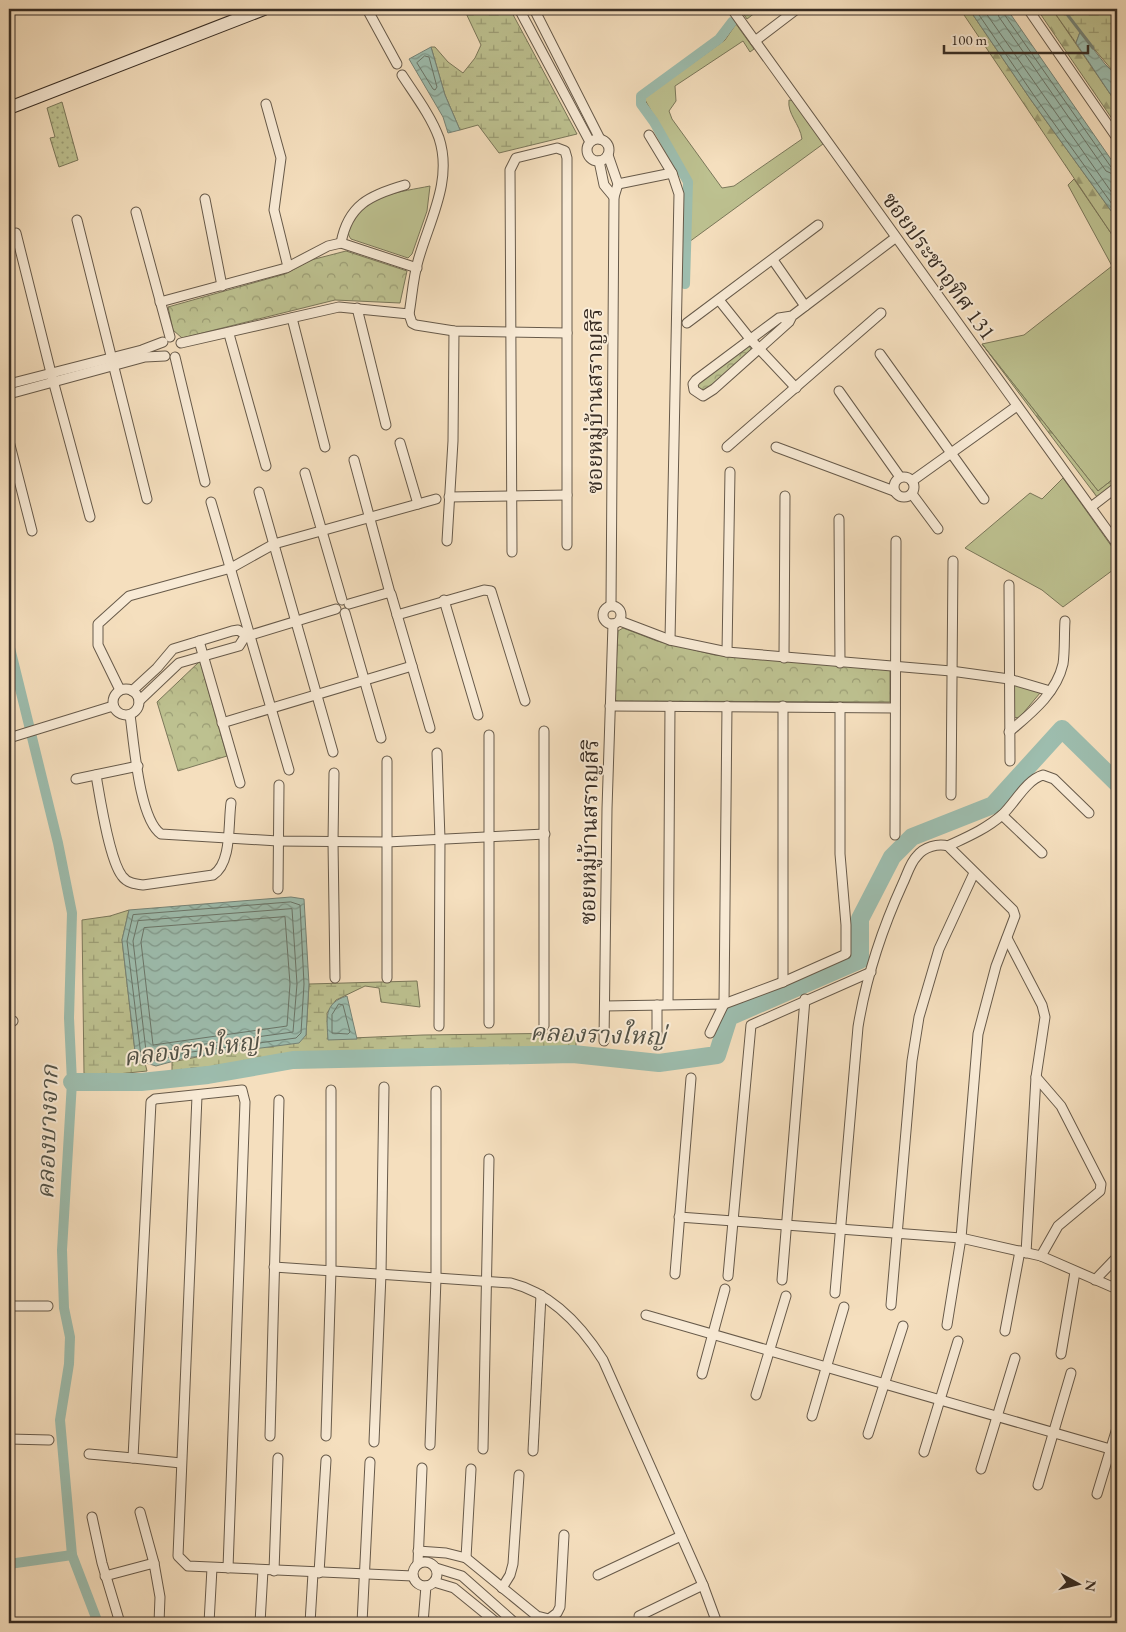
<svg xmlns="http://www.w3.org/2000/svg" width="1126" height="1632" viewBox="0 0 1126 1632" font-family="'EB Garamond','Noto Serif Thai',serif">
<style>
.grass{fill:#bdc190;stroke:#7a775a}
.forest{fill:url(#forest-firs);stroke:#7a775a}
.wetland{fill:url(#wetland-marsh);stroke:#7a775a}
.park{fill:url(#park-crowns);stroke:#7a775a}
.garden{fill:url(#garden-dots);stroke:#7a775a}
.water{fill:url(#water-waves);stroke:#758377}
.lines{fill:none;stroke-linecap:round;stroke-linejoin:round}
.shore{stroke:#6a7569;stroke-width:1}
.stream{stroke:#758377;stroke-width:3}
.canal{stroke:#9dbdae;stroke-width:10}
.river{stroke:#9dbdae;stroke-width:18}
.minor-casing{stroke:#675a4a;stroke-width:11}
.secondary-casing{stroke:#382d24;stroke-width:14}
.minor{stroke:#f8ead5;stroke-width:9}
.secondary{stroke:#f8ead5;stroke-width:12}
.labels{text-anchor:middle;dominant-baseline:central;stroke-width:4;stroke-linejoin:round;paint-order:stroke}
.street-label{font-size:22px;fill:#382d24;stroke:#f8ead5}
.water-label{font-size:24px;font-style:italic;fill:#515146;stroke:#f8ead5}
</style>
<defs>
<pattern id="forest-firs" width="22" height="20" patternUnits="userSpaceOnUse" patternTransform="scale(1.25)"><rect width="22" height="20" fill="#bdc190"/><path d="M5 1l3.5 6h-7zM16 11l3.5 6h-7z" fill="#9b9d75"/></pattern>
<pattern id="wetland-marsh" width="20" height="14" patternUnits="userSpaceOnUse" patternTransform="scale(1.25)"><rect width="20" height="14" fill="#bdc190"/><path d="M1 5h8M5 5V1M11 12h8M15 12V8" fill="none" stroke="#9b9d75"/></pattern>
<pattern id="park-crowns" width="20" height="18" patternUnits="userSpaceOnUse" patternTransform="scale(1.25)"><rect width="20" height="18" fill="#bdc190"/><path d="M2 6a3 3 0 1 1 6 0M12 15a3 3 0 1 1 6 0" fill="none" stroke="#9b9d75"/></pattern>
<pattern id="garden-dots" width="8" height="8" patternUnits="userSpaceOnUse" patternTransform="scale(1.25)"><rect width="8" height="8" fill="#bdc190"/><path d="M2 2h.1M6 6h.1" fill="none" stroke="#9b9d75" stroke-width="1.8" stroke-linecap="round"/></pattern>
<pattern id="water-waves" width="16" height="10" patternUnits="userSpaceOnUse" patternTransform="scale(1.25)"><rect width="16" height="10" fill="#9dbdae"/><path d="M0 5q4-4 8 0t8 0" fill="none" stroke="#819a8d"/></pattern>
</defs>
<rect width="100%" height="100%" fill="#f5dfbe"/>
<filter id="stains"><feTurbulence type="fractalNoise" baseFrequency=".004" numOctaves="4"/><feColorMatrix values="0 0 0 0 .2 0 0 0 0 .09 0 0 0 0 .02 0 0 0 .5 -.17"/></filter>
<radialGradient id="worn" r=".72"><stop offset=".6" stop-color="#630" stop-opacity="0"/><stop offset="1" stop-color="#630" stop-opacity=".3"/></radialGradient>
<!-- grass -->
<g class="grass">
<path d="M736 24 754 49 750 52 743 41 675 86 676 101 669 111 672 119 722 188 734 186 802 139C800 124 787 114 789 100L795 101 823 144 689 242 691 183 644 98 725 40Z"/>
<polygon points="1074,179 1117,242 1117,476 1098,491 982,344 1024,335 1112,266 1068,185"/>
<path d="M430 186 427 211 412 254 408 258 351 239C347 234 348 230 351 224 366 194 401 192 430 186Z"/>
<polygon points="1063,478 1117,554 1117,567 1063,607 1042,590 965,548 1030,493 1042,499"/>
<polygon points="1016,685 1025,686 1040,693 1019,718 1013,717 1013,688"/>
</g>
<!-- forest -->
<g class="forest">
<polygon points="960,9 969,9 1031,100 1117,219 1117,242"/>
<polygon points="1037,9 1052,9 1117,104 1117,126"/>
<polygon points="982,344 1098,491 1117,476 1117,483 1097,497"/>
</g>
<!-- wetland -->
<g class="wetland">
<polygon points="464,9 510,9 577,134 499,153 478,125 460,130 445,95 431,47 435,47 448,62 463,73 475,58 481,45"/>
<polygon points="740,9 760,9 747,19"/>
<polygon points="1052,9 1117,9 1117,76 1080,32 1076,43"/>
<polygon points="129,910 122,940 136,1060 145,1063 147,1071 88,1077 84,1073 82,920 110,916"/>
<polygon points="417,981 420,1007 381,1002 379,988 365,986 336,1000 327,1013 328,1039 423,1035 576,1033 576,1048 354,1052 274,1058 236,1066 191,1068 172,1075 172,1062 306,1035 309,984"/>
</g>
<!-- park -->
<g class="park">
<polygon points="346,251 407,271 400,303 335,300 182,338 173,330 168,307 285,274 311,260"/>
<polygon points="749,346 751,349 750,352 704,393 696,389 697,383"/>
<polygon points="623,628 657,641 715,655 890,670 890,702 618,701 614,700 618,631"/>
<polygon points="200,661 227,756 178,771 157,702"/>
</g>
<!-- garden -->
<polygon class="garden" points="62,102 78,160 59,167 50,138 55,137 47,108"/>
<!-- water -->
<g class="water">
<polygon points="969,9 1007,9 1117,168 1117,219 1031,100"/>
<polygon points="1080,32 1105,64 1117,76 1117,104 1076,43"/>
<polygon points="431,47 445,95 460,130 448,133 443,117 409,59"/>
<polygon points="291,897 304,899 309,984 306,1035 299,1043 185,1058 156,1066 136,1060 122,940 129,910"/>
<path d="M347 996 357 1039 328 1040C327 1019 323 1003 347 996Z"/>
</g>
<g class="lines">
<!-- shore -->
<g class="shore">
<polyline points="975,9 1035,97 1117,211"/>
<polyline points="983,9 1117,200"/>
<polyline points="996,9 999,17 1106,171 1117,176"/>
<polyline points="1003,9 1004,14 1111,167 1117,170"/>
<polygon points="425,56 429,57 437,87 435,90 433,89 417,63"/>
<polygon points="291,902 300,905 304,984 301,1033 296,1038 184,1053 156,1061 141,1056 127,941 133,915"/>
<polygon points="292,909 297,984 293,1032 183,1047 156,1054 146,1051 133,941 138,921"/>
<polygon points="285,917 290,984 287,1026 153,1045 141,942 144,928"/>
<polygon points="339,1004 343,1005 350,1032 348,1034 332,1033 332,1015"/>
</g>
<!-- stream -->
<polyline class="stream" points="1063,9 1093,48"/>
<!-- canal -->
<g class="canal">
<polyline points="742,9 743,9"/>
<polyline points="685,284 688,182 654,122 641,104 641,96 719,39 732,22"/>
<polyline points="9,644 58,843 72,913 69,1018 72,1082 62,1250 64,1308 70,1337 69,1364 60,1420 72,1555 98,1623"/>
<polyline points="9,1564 72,1555"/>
</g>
<!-- river -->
<polyline class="river" points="72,1082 141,1082 208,1075 293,1060 573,1054 659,1063 717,1055 729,1017 860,960 860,919 892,857 912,837 993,805 1062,729 1117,783"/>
<defs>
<g id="minor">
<polyline points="367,9 397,64"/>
<polyline points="519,9 590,142"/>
<polyline points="534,9 600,139"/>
<polyline points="732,9 1117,544"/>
<polyline points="1028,9 1117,138"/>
<polyline points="755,41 797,9"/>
<polyline points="266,104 281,158 274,210 288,267"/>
<polyline points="649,135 672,173 679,194 670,640"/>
<circle cx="598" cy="150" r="11"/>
<polyline points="608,155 618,184 614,197 611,605"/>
<polyline points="599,161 604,185 614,197"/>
<polyline points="618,184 672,173"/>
<polyline points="205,199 222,286"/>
<polyline points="136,212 170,337"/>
<polyline points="77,220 147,499"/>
<polyline points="16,233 51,373 90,517"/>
<path d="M341 243C348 205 370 195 405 185"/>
<polyline points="773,260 805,306"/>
<polyline points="719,300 751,340 796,388"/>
<polyline points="160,302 286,268 328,246 341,243 417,268"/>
<polyline points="357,308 386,425"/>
<polyline points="409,314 412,323 416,325 454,331 567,333"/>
<polyline points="792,316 779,318 696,380 693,384 694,390 703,396 714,389 789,322 792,316 895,238"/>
<polyline points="292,318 325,447"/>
<polyline points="687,323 818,225"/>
<polyline points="229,334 266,466"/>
<path d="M181 343 339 307 409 314C412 297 413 278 418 261 429 221 453 181 439 138 431 116 415 95 402 75"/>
<polyline points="880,354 984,499"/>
<polyline points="175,357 205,482"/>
<polyline points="9,384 142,350 163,342"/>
<polyline points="839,391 900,477"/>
<polyline points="9,394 145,357 165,356"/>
<polyline points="9,441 32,531"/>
<polyline points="400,443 418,504"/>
<polyline points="727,447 881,313"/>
<polyline points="776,447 894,491"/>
<polyline points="354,460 390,593"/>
<polyline points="305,473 342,600"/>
<circle cx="904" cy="487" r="10"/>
<polyline points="912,481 1017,406"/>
<polyline points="259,492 333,752"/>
<polyline points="912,494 938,529"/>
<polyline points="449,497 567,495"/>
<polyline points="211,502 289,770"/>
<polyline points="1091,507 1117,487"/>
<polyline points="839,519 840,663"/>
<polyline points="447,541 453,441 454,331"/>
<polyline points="512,552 510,170 516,158 557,148 565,151 567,158 567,545"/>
<polyline points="1009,585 1010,761"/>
<polyline points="444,600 478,715"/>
<polyline points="349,604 387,593 391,594 430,728"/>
<circle cx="612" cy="615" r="9"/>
<polyline points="345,613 381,738"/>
<polyline points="397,615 484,590 491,591 525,701"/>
<polyline points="620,621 670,640 727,652 951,671 1009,679 1050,691"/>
<polyline points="199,641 240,783"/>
<polyline points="727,652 730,472"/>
<polyline points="784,658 785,496"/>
<circle cx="126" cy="702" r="13"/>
<polyline points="120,690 98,645 98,624 129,596 231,568 274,544 436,499"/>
<polyline points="132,691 157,668 173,649 232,631 238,630 246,635 251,635 336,609"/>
<polyline points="139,701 179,663 239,646 246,635"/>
<polyline points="610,706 895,708"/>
<path d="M130 715C134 742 139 819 161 834L278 841 387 842 545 834"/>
<polyline points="222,723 412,666"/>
<polyline points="544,731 544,1026"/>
<path d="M1009 732C1031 713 1056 694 1063 664 1065 650 1064 635 1065 621"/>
<polyline points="489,735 489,1023"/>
<polyline points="9,738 113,706"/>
<polyline points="437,753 440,839 439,1026"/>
<polyline points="387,761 387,978"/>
<polyline points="334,773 333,842 335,978"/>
<path d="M96 775C100 798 109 859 122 876 127 883 135 884 143 885L213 875C232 863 228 824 231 803"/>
<polyline points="76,779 138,766"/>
<polyline points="951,795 953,561"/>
<polyline points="1002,815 1042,853"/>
<polyline points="895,835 896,541"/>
<path d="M948 846C967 837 986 829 1002 815 1015 803 1026 780 1043 775L1054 779 1089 813"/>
<polyline points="278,889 279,785"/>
<polyline points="1007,938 1042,1005 1045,1017 1036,1077 1026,1253"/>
<polyline points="783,982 783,706"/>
<polyline points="668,1004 670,706"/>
<polyline points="657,1005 657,1044"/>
<polyline points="605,1006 724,1004 783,982 846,954 846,925 840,854 840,707"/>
<polyline points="9,1023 13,1021"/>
<polyline points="710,1033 724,1004 727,706"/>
<polyline points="604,1041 607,809 613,624"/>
<polyline points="1036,1077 1061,1106 1101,1184 1100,1191 1058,1226 1041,1256"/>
<polyline points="197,1096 178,1556 188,1566 413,1576"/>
<polyline points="679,1217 961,1238 1041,1256 1117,1289"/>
<path d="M274 1267 511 1283C551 1293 581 1325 603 1360L703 1585 717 1623"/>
<polyline points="675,1274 691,1078"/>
<polyline points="728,1276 751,1025 871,972"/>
<polyline points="782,1280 805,999"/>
<polyline points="1095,1280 1117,1257"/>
<path d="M835 1293 858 1027C866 978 882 929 903 883 907 875 910 863 917 856 924 847 938 843 948 846L1013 910 1015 916 996 966 978 1034 961 1238 947 1325"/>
<polyline points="891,1305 912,1061 919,1017 939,949 974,873"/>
<polyline points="9,1306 48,1306"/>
<polyline points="646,1315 1117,1451"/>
<polyline points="1005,1331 1020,1251"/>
<polyline points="1061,1354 1075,1272"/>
<polyline points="702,1374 725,1289"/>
<polyline points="756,1395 786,1296"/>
<polyline points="812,1416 844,1307"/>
<polyline points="868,1434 903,1326"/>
<polyline points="270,1436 279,1100"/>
<polyline points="326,1436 331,1270 331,1090"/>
<polyline points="9,1439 49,1440"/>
<polyline points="374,1442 381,1274 384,1087"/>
<polyline points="430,1445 436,1278 436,1091"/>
<polyline points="483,1449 489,1159"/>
<polyline points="533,1451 541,1295"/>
<polyline points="924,1452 958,1341"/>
<polyline points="89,1454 133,1458"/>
<polyline points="181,1463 133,1458 151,1102 155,1099 242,1090 245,1102 228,1568"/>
<polyline points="981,1469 1015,1358"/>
<polyline points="1038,1485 1071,1373"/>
<polyline points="1097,1494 1117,1428"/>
<polyline points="140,1512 154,1563"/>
<polyline points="92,1517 102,1563 120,1623"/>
<polyline points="418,1551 446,1553 466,1558 537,1616 549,1619 557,1613 560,1607 564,1535"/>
<polyline points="466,1558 471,1469"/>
<circle cx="425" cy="1574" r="12"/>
<polyline points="418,1563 422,1468"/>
<polyline points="436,1568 462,1576 515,1623"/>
<polyline points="274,1571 278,1458"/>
<polyline points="319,1573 326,1460"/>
<polyline points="598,1575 681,1536"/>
<polyline points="105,1576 154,1563 160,1597 159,1623"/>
<polyline points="434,1582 454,1588 497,1623"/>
<polyline points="502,1588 510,1575 513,1564 519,1475"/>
<polyline points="639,1616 703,1585"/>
<polyline points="209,1623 212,1568"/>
<polyline points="260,1623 263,1570"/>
<polyline points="310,1623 313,1573"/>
<polyline points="362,1623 370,1462"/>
<polyline points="423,1623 426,1586"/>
</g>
<polyline id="secondary" points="9,108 264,9"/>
</defs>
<!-- minor casing -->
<use href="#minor" class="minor-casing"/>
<!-- secondary casing -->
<use href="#secondary" class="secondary-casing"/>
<!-- minor -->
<use href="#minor" class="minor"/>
<!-- secondary -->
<use href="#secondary" class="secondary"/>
</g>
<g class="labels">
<!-- street labels -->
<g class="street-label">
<text transform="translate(939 266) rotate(54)">ซอยประชาอุทิศ 131</text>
<text transform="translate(594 401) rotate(-90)">ซอยหมู่บ้านสราญสิริ</text>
<text transform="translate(589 832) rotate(-89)">ซอยหมู่บ้านสราญสิริ</text>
</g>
<!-- water labels -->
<g class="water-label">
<text transform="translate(598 1034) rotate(2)">คลองรางใหญ่</text>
<text transform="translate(191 1049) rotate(-7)">คลองรางใหญ่</text>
<text transform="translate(47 1132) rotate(-88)">คลองบางจาก</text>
</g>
</g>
<!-- margin -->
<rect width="1126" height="1632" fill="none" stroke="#f5dfbe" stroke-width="30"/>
<rect x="10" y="10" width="1106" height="1612" fill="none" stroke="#382d24" stroke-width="2.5"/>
<rect x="15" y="15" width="1096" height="1602" fill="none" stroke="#382d24"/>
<!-- north arrow -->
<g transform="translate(1078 1584) rotate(98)" stroke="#f8ead5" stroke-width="4" paint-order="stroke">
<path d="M0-4L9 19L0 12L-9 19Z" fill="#382d24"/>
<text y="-8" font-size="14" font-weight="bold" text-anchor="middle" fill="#382d24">N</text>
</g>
<!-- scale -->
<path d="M944 45v8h144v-8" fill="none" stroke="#382d24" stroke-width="2.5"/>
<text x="951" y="45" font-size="15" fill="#382d24" stroke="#f8ead5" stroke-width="4" paint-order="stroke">100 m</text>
<rect width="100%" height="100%" filter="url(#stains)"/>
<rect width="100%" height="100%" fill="url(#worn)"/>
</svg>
